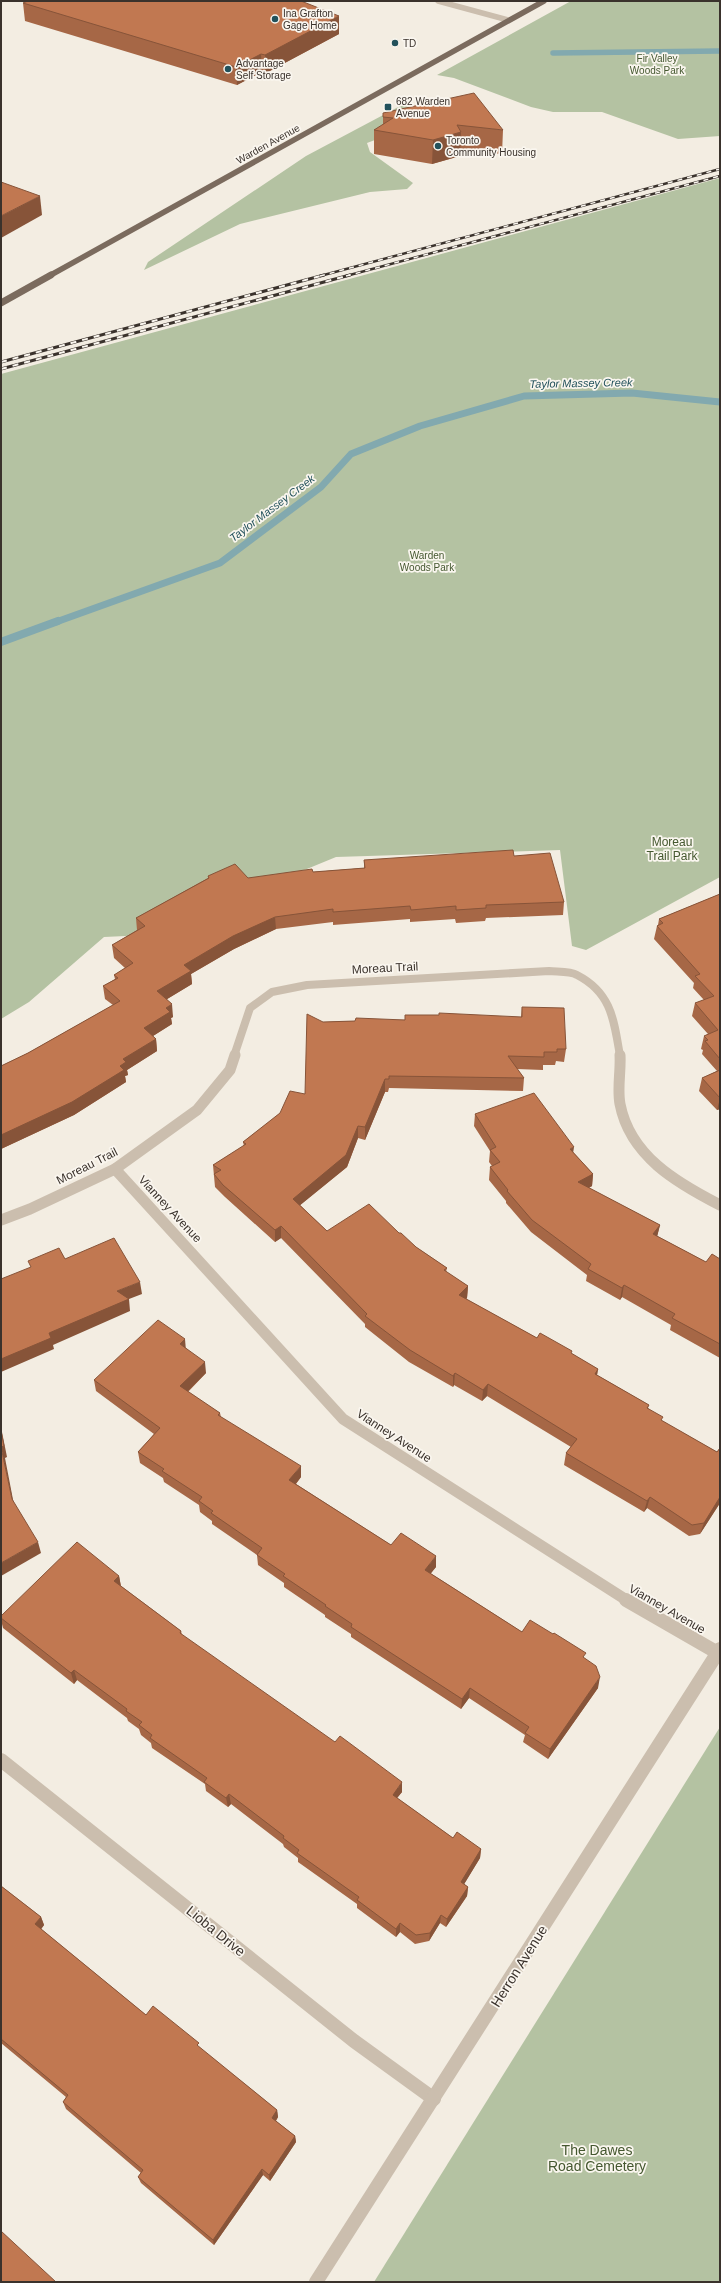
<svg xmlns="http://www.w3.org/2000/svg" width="721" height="2283" viewBox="0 0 721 2283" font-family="Helvetica,sans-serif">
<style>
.green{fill:#b4c2a2}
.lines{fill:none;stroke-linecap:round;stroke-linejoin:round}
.stream-far2{stroke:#82a9af;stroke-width:5.5}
.stream-far1{stroke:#82a9af;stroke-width:7}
.stream{stroke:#82a9af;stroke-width:8}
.minor-far3{stroke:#cbbeae;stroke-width:5.5}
.minor-far2{stroke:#cbbeae;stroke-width:8}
.minor-far1{stroke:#cbbeae;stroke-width:11}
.minor{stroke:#cbbeae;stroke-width:14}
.major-far1{stroke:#7b6b5e;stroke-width:5.5}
.major{stroke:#7b6b5e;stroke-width:7}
.rail-far1-casing{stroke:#3a322c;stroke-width:2.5}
.rail-casing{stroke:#3a322c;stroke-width:3}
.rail-far1{stroke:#faf6ef;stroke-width:1.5;stroke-dasharray:5;stroke-linecap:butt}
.rail{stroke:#faf6ef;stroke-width:2;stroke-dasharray:6;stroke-linecap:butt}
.wall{fill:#a66746}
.shaded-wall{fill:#875439}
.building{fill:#c17851;stroke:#875439}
.poi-dot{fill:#22515b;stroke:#faf6ef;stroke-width:1.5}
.labels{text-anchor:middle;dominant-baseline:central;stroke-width:3.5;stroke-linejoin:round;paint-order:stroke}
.far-poi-label{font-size:10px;fill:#3a322c;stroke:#faf6ef;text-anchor:start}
.far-park-label{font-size:10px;fill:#455830;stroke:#faf6ef}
.far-street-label{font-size:10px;fill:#3a322c;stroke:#faf6ef}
.far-water-label{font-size:11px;font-style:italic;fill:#22515b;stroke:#faf6ef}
.park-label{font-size:12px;fill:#455830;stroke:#faf6ef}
.street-label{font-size:12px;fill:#3a322c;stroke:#faf6ef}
.near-street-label{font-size:14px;fill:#3a322c;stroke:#faf6ef}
.near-park-label{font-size:14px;fill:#455830;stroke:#faf6ef}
</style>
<rect width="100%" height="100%" fill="#f3ede2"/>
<!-- green -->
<g class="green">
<polygon points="571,1 720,1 720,136 678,139 602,112 553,112 531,107 454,78 437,75"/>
<polygon points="402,105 441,115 367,143 370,152 413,183 407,189 370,192 240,224 144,270 148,262 306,156"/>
<polygon points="720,178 720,877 586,950 572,946 560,850 336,857 147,935 104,937 29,1002 1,1019 1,374"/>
<polygon points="720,1727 720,2282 374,2282"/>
</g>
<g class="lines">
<!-- stream-far2 -->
<polyline class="stream-far2" points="553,53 720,51"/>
<!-- stream-far1 -->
<polyline class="stream-far1" points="56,622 220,563 321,487 351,454 420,426 524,396 632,393 720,402"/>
<!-- stream -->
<polyline class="stream" points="1,642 58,621"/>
<!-- minor-far3 -->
<polyline class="minor-far3" points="438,1 508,20"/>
<!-- minor-far2 -->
<path class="minor-far2" d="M234 1056 250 1008 272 992 307 985 549 971C557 972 570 971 577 975 612 993 614 1021 620 1056"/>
<!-- minor-far1 -->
<g class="minor-far1">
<path d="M620 1055C621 1071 617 1089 620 1104 630 1156 677 1183 720 1205"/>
<polyline points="115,1169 343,1419 628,1601"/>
<polyline points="1,1220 30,1209 115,1169 197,1110 230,1070 235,1055"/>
</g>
<!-- minor -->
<g class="minor">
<polyline points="626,1600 718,1653"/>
<polyline points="1,1760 354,2041 434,2099"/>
<polyline points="316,2282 720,1649"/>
</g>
<!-- major-far1 -->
<polyline class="major-far1" points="49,276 544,1"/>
<!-- major -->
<polyline class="major" points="1,303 51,275"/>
<defs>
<g id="rail-far1">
<polyline points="320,276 720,169"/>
<polyline points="346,276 720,176"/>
</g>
<g id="rail">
<polyline points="1,362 324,275"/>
<polyline points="1,369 350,275"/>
</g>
</defs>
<!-- rail-far1 casing -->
<use href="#rail-far1" class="rail-far1-casing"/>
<!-- rail casing -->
<use href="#rail" class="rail-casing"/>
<!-- rail-far1 -->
<use href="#rail-far1" class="rail-far1"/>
<!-- rail -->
<use href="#rail" class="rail"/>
</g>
<!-- wall -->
<g class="wall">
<polygon points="23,3 339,34 266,73 262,72 237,85 25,21"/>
<polygon points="383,113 503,130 502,154 460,150 460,156 432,164 374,154 374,130 383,125"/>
<polygon points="514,856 564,902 563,915 486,918 485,921 456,923 455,919 410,922 410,919 333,925 333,922 276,929 234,949 191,974 192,984 167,999 173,1017 171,1018 172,1024 153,1036 156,1039 157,1051 127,1070 128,1075 125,1076 126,1082 74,1115 1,1149 1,1066 28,1053 113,1005 105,999 103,986 115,979 114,975 125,968 114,958 112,945 137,930 136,918 208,878 208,876 248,878 313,872 364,868 364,860"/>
<polygon points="720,894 720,1109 717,1110 699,1091 702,1078 717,1071 702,1054 703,1050 701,1049 704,1036 708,1034 692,1016 695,1003 704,1000 693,988 694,983 654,939 657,926 658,925 659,919"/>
<polygon points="522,1007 566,1049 564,1062 556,1061 555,1065 543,1065 543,1070 517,1069 524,1078 523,1091 389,1088 388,1092 385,1092 365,1140 358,1138 347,1167 300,1205 327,1231 399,1233 416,1247 447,1268 446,1272 468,1286 467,1298 466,1299 537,1338 572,1354 598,1369 597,1375 649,1405 648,1408 662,1421 717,1452 720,1448 720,1503 700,1534 689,1536 647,1508 644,1512 564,1465 566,1453 571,1447 487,1396 482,1401 454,1385 453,1387 409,1362 365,1327 365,1324 281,1238 275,1242 225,1197 215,1187 213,1165 244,1146 243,1142 305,1094 323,1022 355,1021 521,1017"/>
<polygon points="475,1114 573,1152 593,1174 592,1186 589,1188 660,1225 657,1236 706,1262 720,1259 720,1358 670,1330 671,1325 622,1297 620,1300 586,1281 587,1275 531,1232 506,1203 506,1201 489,1180 490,1167 492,1166 489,1162 490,1151 474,1126"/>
<polygon points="186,1348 206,1373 188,1392 220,1413 221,1417 301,1477 296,1484 391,1545 436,1567 430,1573 522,1632 584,1658 598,1688 548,1759 523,1742 525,1735 469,1698 461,1709 351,1637 351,1634 325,1617 325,1615 284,1587 284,1583 258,1565 257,1555 212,1524 212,1521 200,1512 199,1505 164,1482 163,1478 140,1463 138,1452 154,1434 96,1391 94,1380"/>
<polygon points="119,1576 121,1586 181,1631 182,1635 402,1792 397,1798 453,1838 481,1849 480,1858 464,1884 468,1887 467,1896 446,1927 440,1923 429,1941 415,1944 400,1932 396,1937 357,1908 357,1904 298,1862 298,1858 284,1847 283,1844 231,1804 228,1807 206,1791 205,1784 152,1748 151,1743 141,1735 139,1729 128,1721 127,1718 77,1680 74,1684 3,1628 1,1620 1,1616"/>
<polygon points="1,1886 41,1917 44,1925 41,1929 146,2015 200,2048 277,2110 278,2117 276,2121 295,2136 296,2142 270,2181 263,2175 214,2245 141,2183 138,2177 141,2173 66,2109 63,2102 66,2097 1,2043"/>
</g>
<!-- shaded-wall -->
<g class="shaded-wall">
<polygon points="339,16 339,34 266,73 265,55"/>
<polygon points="261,54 262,72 237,85 236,67"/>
<polygon points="461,132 460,156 432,164 433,140"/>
<polygon points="40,196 42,215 1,238 1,216"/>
<polygon points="275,917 276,929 234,949 191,974 192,984 159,1004 157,991 184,965 233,936"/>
<polygon points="172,1004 173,1017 171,1018 172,1024 145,1041 144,1028 166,1008"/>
<polygon points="156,1039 157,1051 127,1070 128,1075 125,1076 126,1082 74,1115 1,1149 1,1135 120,1066 123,1059"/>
<polygon points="385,1079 385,1092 365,1140 365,1127"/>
<polygon points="720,1097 720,1109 717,1110 720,1098"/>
<polygon points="358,1126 358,1138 347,1167 293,1211 293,1199"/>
<polygon points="574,1147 572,1160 570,1149"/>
<polygon points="593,1174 592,1186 576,1194 578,1182"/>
<polygon points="660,1225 657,1237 653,1234"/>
<polygon points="281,1226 281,1238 275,1242 275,1230"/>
<polygon points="140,1282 142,1294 129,1299 130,1311 53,1345 54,1349 1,1372 1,1359 49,1333 117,1291"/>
<polygon points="624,1285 622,1297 620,1300 622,1288"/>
<polygon points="468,1286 467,1298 458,1307 459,1295"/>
<polygon points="185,1339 186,1351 180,1344"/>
<polygon points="205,1362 206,1373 181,1398 180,1386"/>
<polygon points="598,1369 596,1381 595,1374"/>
<polygon points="455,1373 454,1385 453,1387 453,1376"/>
<polygon points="488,1384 487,1396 482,1401 483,1390"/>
<polygon points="1,1427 7,1457 5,1458 15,1510 12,1499 1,1447"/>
<polygon points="301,1466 301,1477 290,1491 289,1480"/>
<polygon points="650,1497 647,1508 644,1512 647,1501"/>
<polygon points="720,1497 720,1503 700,1534 704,1523"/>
<polygon points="38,1542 41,1553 1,1576 1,1563"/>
<polygon points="436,1556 436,1567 425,1581 425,1570"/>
<polygon points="119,1576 121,1587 114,1581"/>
<polygon points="74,1670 77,1680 74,1684 71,1673"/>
<polygon points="600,1677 598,1688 548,1759 550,1749"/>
<polygon points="470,1688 469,1698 461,1709 462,1699"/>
<polygon points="402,1782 402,1792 392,1804 393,1795"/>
<polygon points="229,1794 231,1804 228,1807 226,1798"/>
<polygon points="481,1849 480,1858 460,1891 461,1882"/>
<polygon points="468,1887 467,1896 446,1927 447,1919"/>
<polygon points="441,1915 440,1923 429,1941 430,1933"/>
<polygon points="41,1917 44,1925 39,1932 35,1924"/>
<polygon points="400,1923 400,1932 396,1937 396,1929"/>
<polygon points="277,2110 278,2117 273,2125 272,2118"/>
<polygon points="295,2136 296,2142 270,2181 269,2175"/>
<polygon points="262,2169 263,2175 214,2245 213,2240"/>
</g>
<!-- building -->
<g class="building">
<polygon points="28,1 301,1 339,16 265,55 261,54 236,67 23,3"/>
<polygon points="474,93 503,130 457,125 461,132 433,140 374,130 393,118 383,117 383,113"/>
<polygon points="1,182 40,196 1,216"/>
<polygon points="513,850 514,856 550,853 564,902 486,905 486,908 456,910 456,906 411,910 410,906 333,912 333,909 275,917 233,936 184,965 191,971 157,991 172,1004 166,1008 170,1012 144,1028 156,1039 123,1059 126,1062 120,1066 124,1070 72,1102 1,1135 1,1066 28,1053 120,1001 103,986 118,978 114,975 133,963 112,945 145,926 136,918 209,878 208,876 235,864 248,878 312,869 313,872 365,868 364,860"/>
<polygon points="720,894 720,1059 705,1041 708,1040 704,1036 718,1030 695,1003 714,996 695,976 700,974 657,926 663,923 659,919"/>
<polygon points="522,1007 564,1008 566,1049 557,1049 557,1052 544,1052 544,1057 508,1056 524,1078 389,1076 389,1079 385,1079 365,1127 358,1126 346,1155 293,1199 327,1231 369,1204 399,1233 401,1233 416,1247 447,1268 444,1270 468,1286 459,1295 537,1338 540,1333 572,1351 571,1353 598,1369 595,1374 649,1405 647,1408 663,1417 661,1420 717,1452 720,1448 720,1497 704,1523 692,1525 650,1497 647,1501 566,1453 577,1439 488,1384 483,1390 455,1373 453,1376 410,1350 365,1316 367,1314 281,1226 275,1230 223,1185 214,1174 221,1170 213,1165 246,1144 243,1142 280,1113 290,1091 305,1094 307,1014 323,1022 355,1021 356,1018 405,1020 405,1015 439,1015 439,1013 522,1017"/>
<polygon points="720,1070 720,1098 702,1078"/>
<polygon points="534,1093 574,1147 570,1149 593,1174 578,1182 660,1225 653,1234 706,1262 712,1254 720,1259 720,1344 672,1318 675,1314 624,1285 622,1288 588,1269 591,1264 532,1220 507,1191 508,1190 490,1167 500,1162 490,1150 496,1147 475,1114"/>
<polygon points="114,1238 140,1282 117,1291 129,1299 49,1333 51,1338 1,1359 1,1279 31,1267 28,1261 59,1248 65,1259"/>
<polygon points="158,1320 185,1339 180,1344 205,1362 180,1386 220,1413 218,1415 301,1466 289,1480 391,1545 401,1533 436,1556 425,1570 522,1632 530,1620 553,1634 554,1633 586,1653 583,1657 596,1666 600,1677 550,1749 525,1733 529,1727 470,1688 462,1699 351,1627 352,1624 325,1606 326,1605 283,1576 285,1574 257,1555 262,1548 211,1513 213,1511 199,1501 202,1497 162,1471 164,1469 138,1452 160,1428 94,1380"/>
<polygon points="1,1431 4,1446 1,1447 12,1499 38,1542 1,1563"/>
<polygon points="77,1542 119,1576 114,1581 181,1631 180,1633 335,1742 340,1736 402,1782 393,1795 453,1838 457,1832 481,1849 461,1882 468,1887 447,1919 441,1915 430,1933 416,1935 400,1923 396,1929 357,1900 359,1897 297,1853 299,1850 283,1838 284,1836 229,1794 226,1798 204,1782 207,1778 150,1738 152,1735 139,1725 142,1722 126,1711 127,1709 74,1670 71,1673 1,1618 1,1616"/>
<polygon points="1,1886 41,1917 35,1924 146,2015 153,2006 199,2043 197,2045 277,2110 272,2118 295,2136 269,2175 262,2169 213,2240 138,2177 143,2170 63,2102 68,2095 1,2039"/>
<polygon points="1,2231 56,2282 1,2282"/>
</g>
<!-- markers -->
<g class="poi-dot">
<circle cx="275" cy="19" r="4"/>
<circle cx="395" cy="43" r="4"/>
<circle cx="228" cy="69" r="4"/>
<rect x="384" y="103" width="8" height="8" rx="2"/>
<circle cx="438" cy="146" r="4"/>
</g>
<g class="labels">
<!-- far-poi labels -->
<g class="far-poi-label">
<text x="283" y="13">Ina Grafton<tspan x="283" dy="12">Gage Home</tspan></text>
<text x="403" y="43">TD</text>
<text x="236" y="63">Advantage<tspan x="236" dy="12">Self Storage</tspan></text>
<text x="396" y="101">682 Warden<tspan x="396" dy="12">Avenue</tspan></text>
<text x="446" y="140">Toronto<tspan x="446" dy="12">Community Housing</tspan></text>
</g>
<!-- far-park labels -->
<g class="far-park-label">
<text x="657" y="58">Fir Valley<tspan x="657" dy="12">Woods Park</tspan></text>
<text x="427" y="555">Warden<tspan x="427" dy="12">Woods Park</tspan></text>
</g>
<!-- far-street labels -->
<g class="far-street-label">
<text transform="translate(268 144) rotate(-29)">Warden Avenue</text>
</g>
<!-- far-water labels -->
<g class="far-water-label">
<text transform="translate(581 383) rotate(-1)">Taylor Massey Creek</text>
<text transform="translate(272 508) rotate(-37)">Taylor Massey Creek</text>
</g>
<!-- park labels -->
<g class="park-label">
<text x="672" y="842">Moreau<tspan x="672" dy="14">Trail Park</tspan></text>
</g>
<!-- street labels -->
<g class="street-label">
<text transform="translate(385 968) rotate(-3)">Moreau Trail</text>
<text transform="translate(87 1166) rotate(-27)">Moreau Trail</text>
<text transform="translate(170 1209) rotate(47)">Vianney Avenue</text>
<text transform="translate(394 1436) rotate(33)">Vianney Avenue</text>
<text transform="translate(667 1609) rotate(30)">Vianney Avenue</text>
</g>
<!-- near-street labels -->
<g class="near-street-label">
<text transform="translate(216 1931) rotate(39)">Lioba Drive</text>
<text transform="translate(519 1966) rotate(-58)">Herron Avenue</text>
</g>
<!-- near-park labels -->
<g class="near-park-label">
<text x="597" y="2150">The Dawes<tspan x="597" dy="16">Road Cemetery</tspan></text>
</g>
</g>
<!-- border -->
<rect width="721" height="2283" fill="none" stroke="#3a322c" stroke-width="4"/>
</svg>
